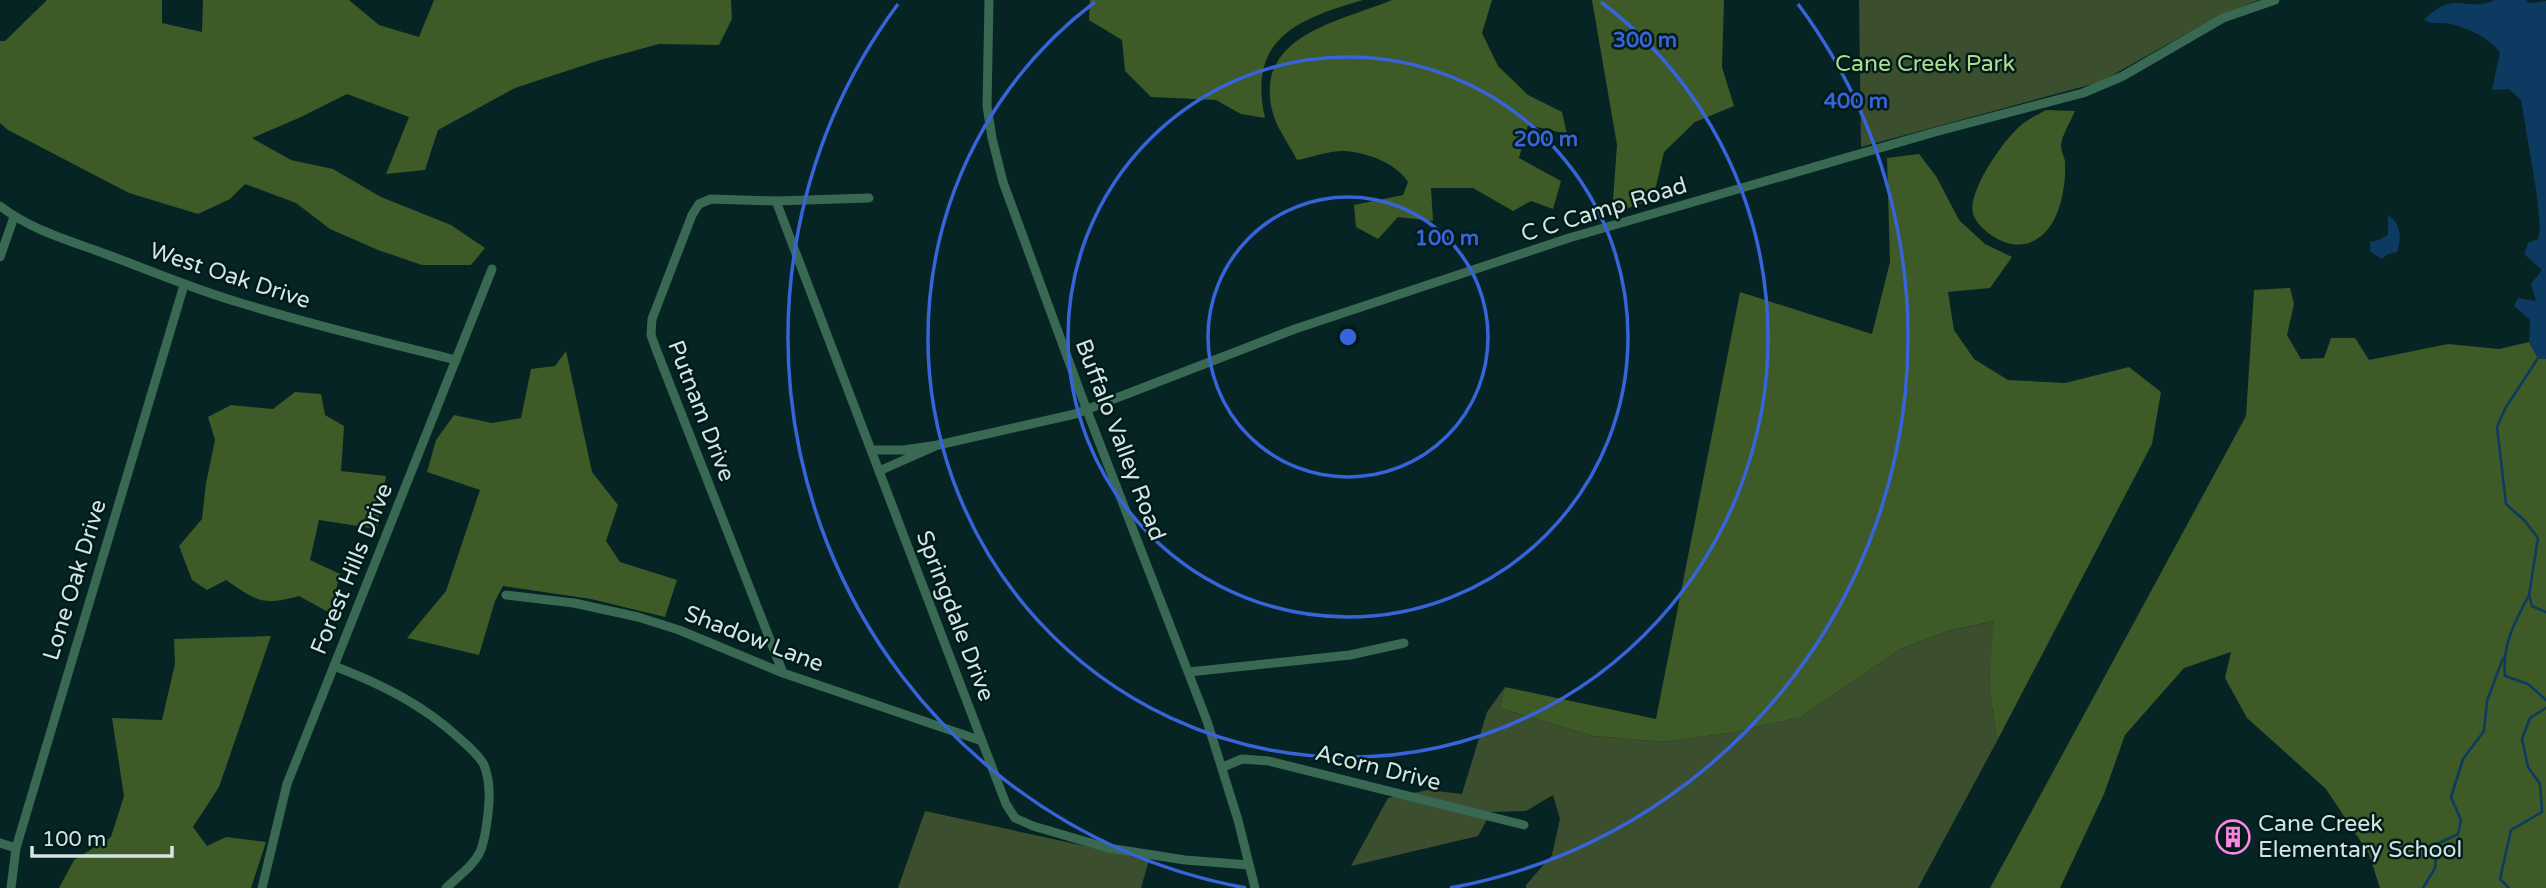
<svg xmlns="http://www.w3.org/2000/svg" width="2546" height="888" viewBox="0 0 2546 888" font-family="'Varela Round',sans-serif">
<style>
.green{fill:#3b4e2e}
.forest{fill:#3d5a27}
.water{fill:#0d3a61}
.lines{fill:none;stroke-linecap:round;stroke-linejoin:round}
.stream{stroke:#0d3a61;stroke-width:2.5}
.street{stroke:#396953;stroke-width:9}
.ring{fill:none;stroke:#3864da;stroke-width:3.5}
.labels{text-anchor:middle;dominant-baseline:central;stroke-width:5;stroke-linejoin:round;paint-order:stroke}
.park-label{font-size:23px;fill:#addc8e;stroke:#001b1a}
.street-label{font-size:23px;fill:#d3e4e3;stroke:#001b1a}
.poi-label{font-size:23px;fill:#d3e4e3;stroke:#001b1a;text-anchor:start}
.centre{fill:#3864da;stroke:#001b1a;stroke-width:3.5}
.ring-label{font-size:21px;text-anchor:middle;font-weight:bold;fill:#3864da;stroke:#001b1a;stroke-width:5;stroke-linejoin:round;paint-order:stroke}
</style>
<rect width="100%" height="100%" fill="#062423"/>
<!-- green -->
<g class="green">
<polygon points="1859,0 2259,0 2220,15 2100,82 1861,147"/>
<polygon points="1995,621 1989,685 1997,741 1918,888 1526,888 1526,885 1552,855 1560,819 1553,795 1526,811 1491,812 1478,836 1351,866 1388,798 1428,790 1462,794 1487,712 1505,687 1500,708 1593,736 1663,742 1736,732 1801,717 1900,649 1948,631"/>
<polygon points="925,811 1149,860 1141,888 898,888"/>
</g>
<!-- forest -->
<g class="forest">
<polygon points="47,0 162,0 162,23 202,32 203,0 349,0 379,25 419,37 434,0 731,0 732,19 719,45 659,44 600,60 515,88 438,130 425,170 386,174 409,117 347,94 301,117 252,138 291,160 333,169 381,197 451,225 485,248 471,265 422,265 378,250 330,229 296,203 245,184 230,199 198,214 129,193 8,130 0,123 0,41 5,41"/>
<path d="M1090 0H1363C1298 19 1247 38 1265 118L1241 114 1216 100 1151 97 1125 71 1122 40 1089 20Z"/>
<path d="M1392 0H1492L1482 33 1498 66 1528 95 1562 112 1567 134 1528 125 1519 158 1561 181 1553 209 1531 201 1513 211 1473 188H1431L1433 221 1398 217 1378 239 1356 227 1354 205 1403 195 1408 182C1396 163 1368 153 1346 151 1331 150 1312 157 1297 160 1290 146 1279 131 1274 117 1249 36 1339 22 1392 0Z"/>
<polygon points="1592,0 1724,0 1722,67 1734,106 1695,122 1664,152 1653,199 1612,214 1617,145"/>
<path d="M2046 110 2075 111C2071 121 2061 136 2061 146 2061 151 2064 156 2065 161 2066 180 2063 201 2055 218 2042 244 2018 252 1994 237 1986 232 1976 223 1973 214 1967 192 2003 141 2019 127 2026 120 2037 115 2046 110Z"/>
<polygon points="1919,154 1936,176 1959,220 1985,244 2012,257 1990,288 1948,292 1954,330 1974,359 2008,380 2065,383 2129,367 2161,392 2152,444 1997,741 1989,685 1994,621 1948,631 1900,649 1801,717 1736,732 1663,742 1593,736 1500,708 1505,687 1656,719 1740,292 1872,334 1890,262 1887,158"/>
<polygon points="2290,288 2294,304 2287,335 2301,359 2324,358 2331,338 2355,338 2369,360 2448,344 2499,349 2529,342 2538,358 2546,359 2546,888 2380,888 2369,854 2326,789 2247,718 2225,678 2231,652 2184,668 2125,735 2104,794 2060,888 1990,888 2246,416 2254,290"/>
<polygon points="566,351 592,472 618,505 606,541 620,562 677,580 665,617 591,599 503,586 495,601 479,655 407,638 446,591 480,490 427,472 436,440 454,415 492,423 521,418 531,369 555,366"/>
<path d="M295 392 321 394 325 415 344 426 341 471 386 476 377 529 319 520 310 560 340 574 330 613 299 596C262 606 257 601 226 580L207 590 192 580 179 546 202 519 206 483 215 440 208 417 231 405 273 409Z"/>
<polygon points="271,636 219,787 193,827 207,846 226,837 266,842 251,888 59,888 74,860 111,837 124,796 112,718 162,720 175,664 174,639"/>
</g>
<!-- water -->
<g class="water">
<path d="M2494 0H2526L2529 3 2546 1V359L2538 358 2529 342 2530 320 2514 306 2518 298 2536 301 2531 284 2542 270 2524 254 2528 243 2538 239 2540 228 2536 189 2521 100 2509 89 2492 90 2500 52C2487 37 2470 29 2451 24 2441 22 2433 25 2424 20 2432 12 2441 4 2454 3 2467 2 2481 8 2494 0Z"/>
<path d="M2388 215C2401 224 2402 238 2397 252L2388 254 2382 259 2370 251V242L2379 240 2388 235Z"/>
</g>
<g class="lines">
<!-- stream -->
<g class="stream">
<polyline points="2538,358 2506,407 2497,427 2506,504 2525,521 2538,538 2529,595 2532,606 2546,612"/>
<path d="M2528 597C2514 623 2502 646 2505 676L2528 684 2546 700"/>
<polyline points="2423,888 2435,868 2437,844 2458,834 2461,820 2451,797 2463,759 2484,731 2487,701 2503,658"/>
<polyline points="2509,888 2500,879 2511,830 2542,812 2540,784 2528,767 2522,739 2530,718 2546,708"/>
</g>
<!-- street -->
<g class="street">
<polyline points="989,0 987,106 992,138 1003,182 1086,408 1207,721 1238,820 1255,888"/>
<polyline points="776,201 1006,804 1015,818 1033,826 1108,848 1185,860 1249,865"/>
<path d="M0 206C34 232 72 241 111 256 154 272 196 290 241 303 312 325 384 342 456 360"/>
<polyline points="0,257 14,217"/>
<polyline points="938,445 1075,414 1295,329 1569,238 1935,132 2083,93 2123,76 2223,18 2275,0"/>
<polyline points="871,450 904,450 938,445 879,471"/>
<polyline points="506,595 574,603 638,617 679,630 783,673 982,741"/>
<path d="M334 666C381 684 422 704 459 738 467 745 479 755 484 765 490 780 490 797 488 813 483 859 479 858 446 888"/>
<polyline points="1189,672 1350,655 1404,643"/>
<polyline points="783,673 656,349 651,335 652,319 692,215 699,204 711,199 776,201 869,198"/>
<polyline points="1223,767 1242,759 1269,761 1524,825"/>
<polyline points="0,843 16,848"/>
<polyline points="11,888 16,848 184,285"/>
<polyline points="262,888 287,784 492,269"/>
</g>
</g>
<!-- distance rings -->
<g class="ring">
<circle cx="1348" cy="337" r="140"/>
<circle cx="1348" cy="337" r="280"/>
<path d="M1601 2A420 420 0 1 1 1095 2"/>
<path d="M1246 888A560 560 0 0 1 898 4M1798 4A560 560 0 0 1 1450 888"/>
</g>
<!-- icons -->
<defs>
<symbol id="building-ring" viewBox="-11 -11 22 22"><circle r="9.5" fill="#001b1a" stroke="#fd86e1" stroke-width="1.5"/><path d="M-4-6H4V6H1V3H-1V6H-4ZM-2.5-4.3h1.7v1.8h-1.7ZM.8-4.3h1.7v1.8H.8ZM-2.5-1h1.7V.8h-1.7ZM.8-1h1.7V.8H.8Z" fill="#fd86e1"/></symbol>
</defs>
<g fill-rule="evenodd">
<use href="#building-ring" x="2214" y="818" width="38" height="38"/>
</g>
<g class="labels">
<!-- park labels -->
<g class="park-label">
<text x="1925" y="64">Cane Creek Park</text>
</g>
<!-- street labels -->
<g class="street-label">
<text transform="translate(1604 210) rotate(-17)">C C Camp Road</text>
<text transform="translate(230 276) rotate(18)">West Oak Drive</text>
<text transform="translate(701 411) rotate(69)">Putnam Drive</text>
<text transform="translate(1120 440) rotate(69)">Buffalo Valley Road</text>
<text transform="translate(352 569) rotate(-68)">Forest Hills Drive</text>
<text transform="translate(75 580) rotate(-73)">Lone Oak Drive</text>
<text transform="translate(955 616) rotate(69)">Springdale Drive</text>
<text transform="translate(754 639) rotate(21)">Shadow Lane</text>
<text transform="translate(1378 768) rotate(14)">Acorn Drive</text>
</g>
<!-- poi labels -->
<g class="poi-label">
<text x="2258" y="824">Cane Creek<tspan x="2258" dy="26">Elementary School</tspan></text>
</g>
</g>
<circle cx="1348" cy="337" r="10" class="centre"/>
<g class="ring-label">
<text x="1645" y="47">300 m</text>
<text x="1856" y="108">400 m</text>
<text x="1546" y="146">200 m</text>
<text x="1447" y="245">100 m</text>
</g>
<!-- scale -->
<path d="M32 846v10h140v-10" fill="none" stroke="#d3e4e3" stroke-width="3.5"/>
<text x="42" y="846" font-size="21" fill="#d3e4e3" stroke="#001b1a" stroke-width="5" paint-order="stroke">100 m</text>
</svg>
